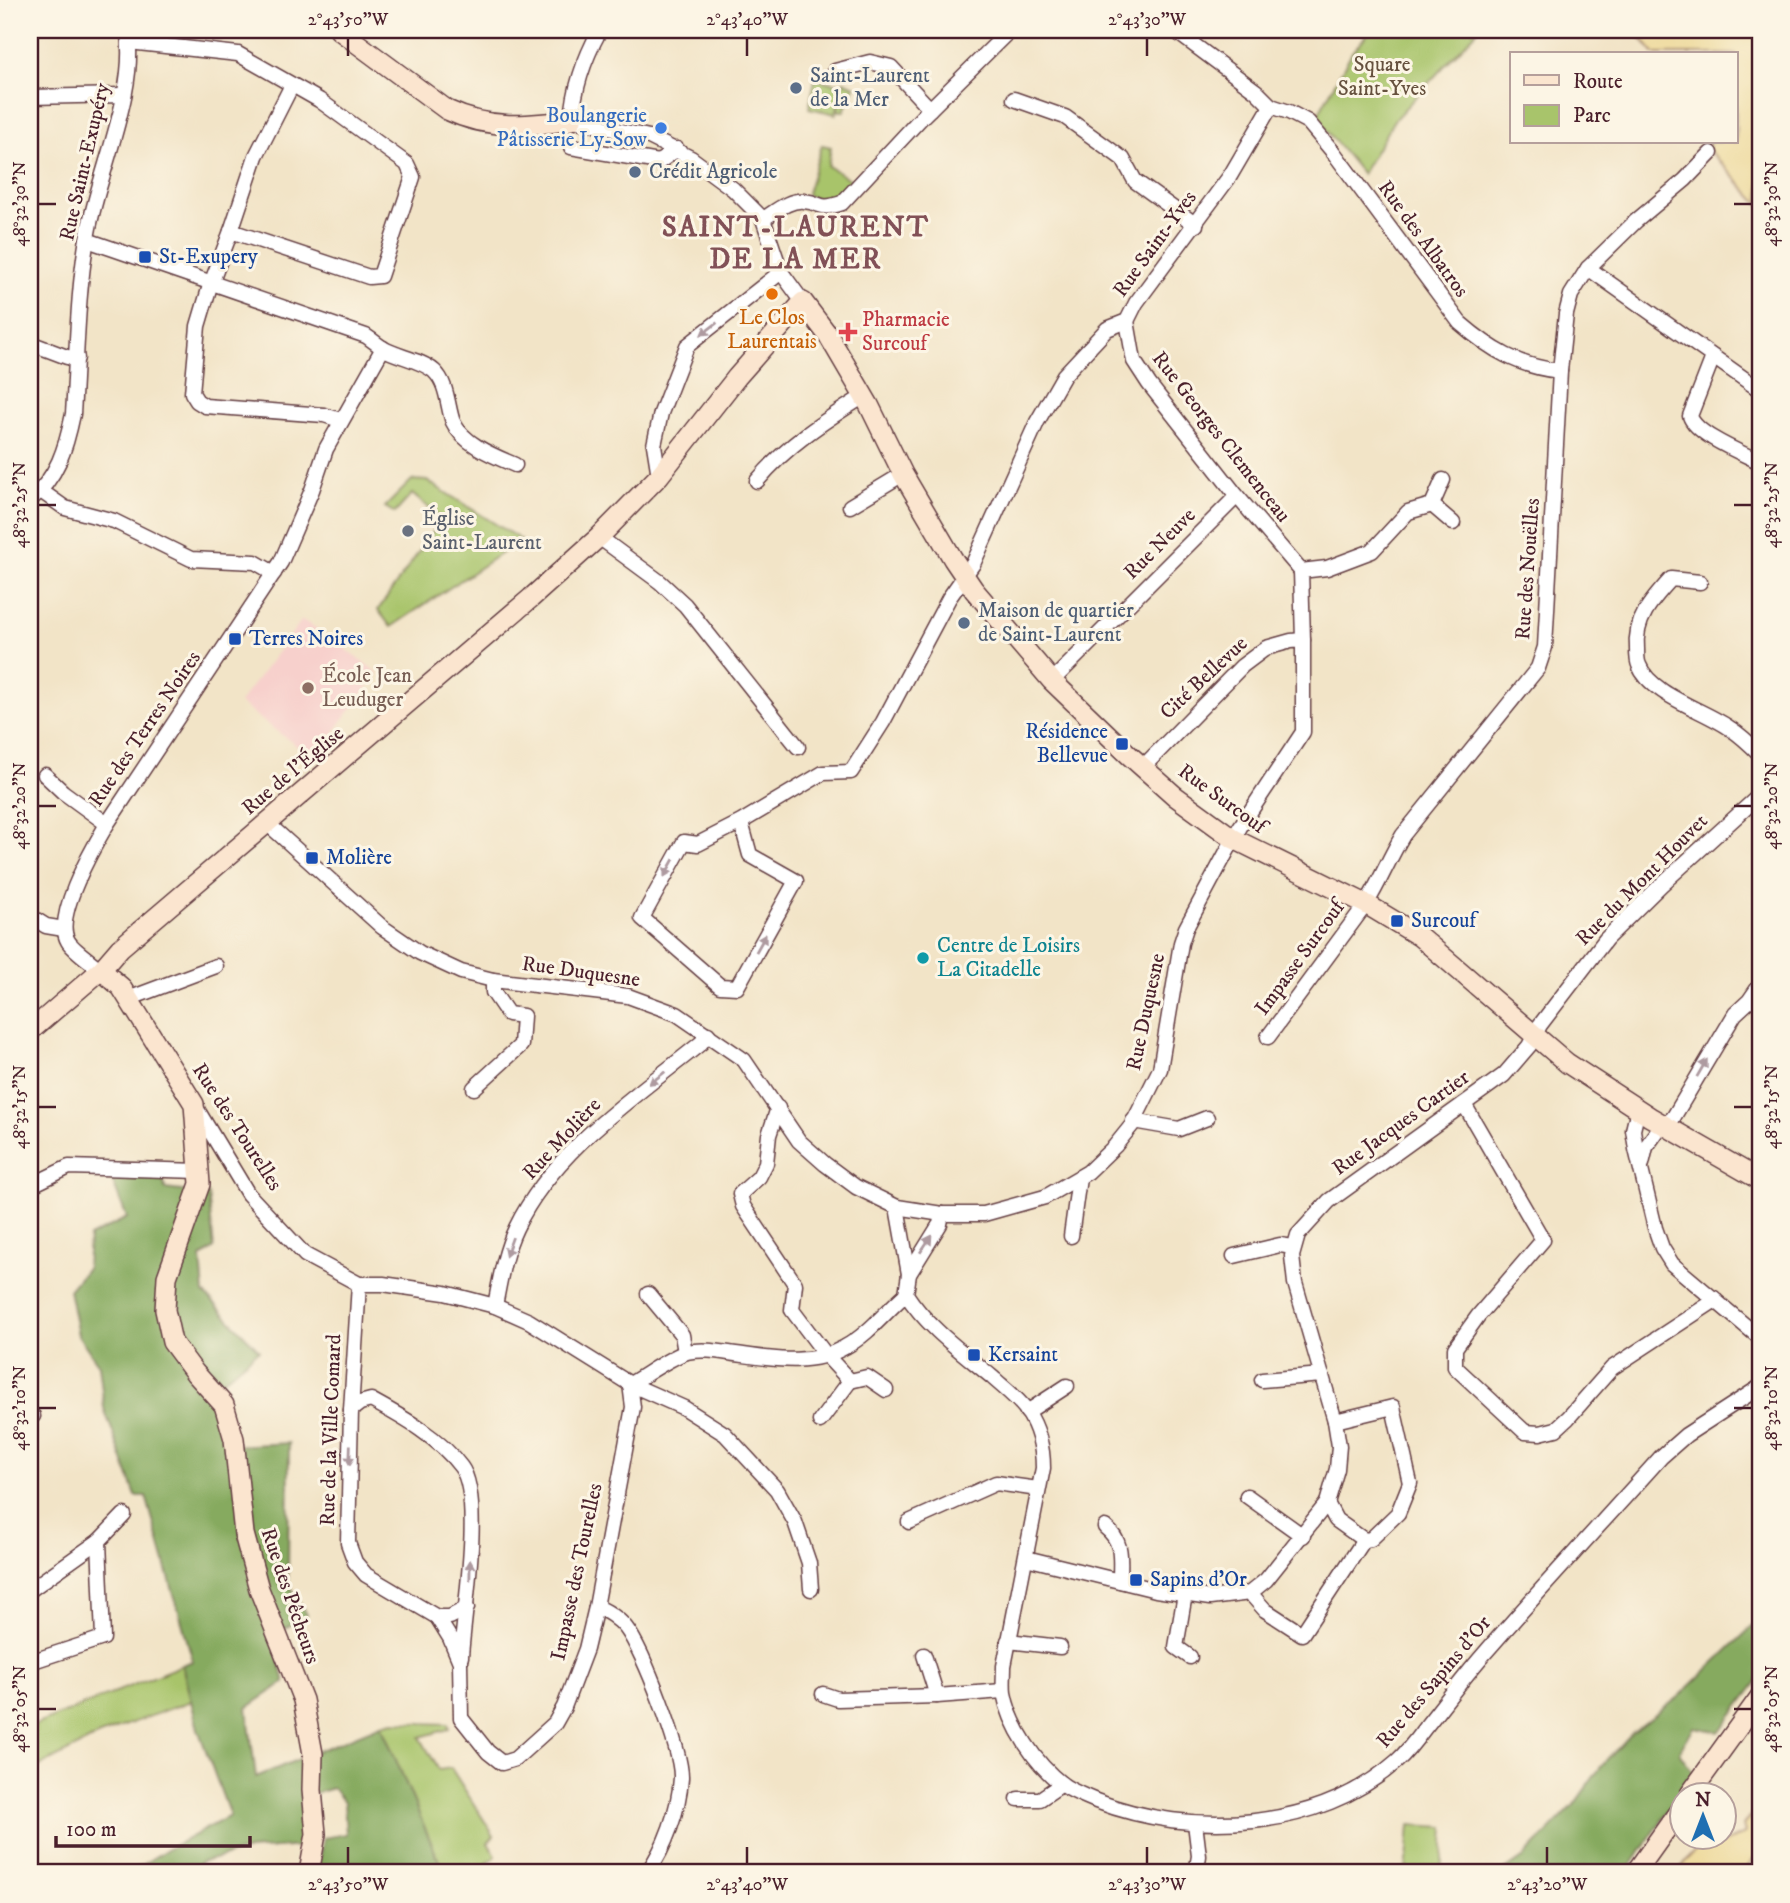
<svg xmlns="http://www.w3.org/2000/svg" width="1790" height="1903" viewBox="0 0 1790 1903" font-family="'IM FELL DW Pica',serif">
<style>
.built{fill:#f7d0cc}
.green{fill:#a8c46b;stroke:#79724b;stroke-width:2}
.forest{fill:#86aa5f;stroke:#686445;stroke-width:2}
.sand{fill:#eeda9e;stroke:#9c7c64;stroke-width:2}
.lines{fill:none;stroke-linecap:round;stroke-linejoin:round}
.street-casing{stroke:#633d42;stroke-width:17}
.secondary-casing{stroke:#633d42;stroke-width:22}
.street{stroke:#fff;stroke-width:14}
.secondary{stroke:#fbe5cf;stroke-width:19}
.oneway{fill:#ae9aa0}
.ticks{fill:none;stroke:#4a1f2b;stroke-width:2.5}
.service-dot{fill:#5c6f8a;stroke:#fcf5e5;stroke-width:2.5}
.shop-dot{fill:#3f7fe0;stroke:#fcf5e5;stroke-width:2.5}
.transit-dot{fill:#1a4fb4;stroke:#fcf5e5;stroke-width:2.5}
.food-dot{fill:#e8710a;stroke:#fcf5e5;stroke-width:2.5}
.health-dot{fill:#e0444e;stroke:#fcf5e5;stroke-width:2.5}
.worship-dot{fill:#6b7280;stroke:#fcf5e5;stroke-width:2.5}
.education-dot{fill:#8d6e63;stroke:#fcf5e5;stroke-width:2.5}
.culture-dot{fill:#0f9aa8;stroke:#fcf5e5;stroke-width:2.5}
.labels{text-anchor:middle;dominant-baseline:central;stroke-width:6;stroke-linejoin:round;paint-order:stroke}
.park-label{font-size:21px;fill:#66513e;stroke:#fcf5e5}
.service-label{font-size:21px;fill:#4e5e75;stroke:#fcf5e5;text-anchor:start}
.shop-label{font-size:21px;fill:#366cbe;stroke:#fcf5e5;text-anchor:end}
.street-label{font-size:21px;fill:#4a1f2b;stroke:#fcf5e5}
.transit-label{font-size:21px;fill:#164399;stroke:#fcf5e5;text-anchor:start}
.food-label{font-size:21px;fill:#c56008;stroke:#fcf5e5}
.health-label{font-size:21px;fill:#be3a42;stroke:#fcf5e5;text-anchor:start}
.worship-label{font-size:21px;fill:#5b616d;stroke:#fcf5e5;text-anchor:start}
.education-label{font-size:21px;fill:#785e54;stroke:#fcf5e5;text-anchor:start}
.culture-label{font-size:21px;fill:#0d838f;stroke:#fcf5e5;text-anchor:start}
.district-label{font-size:28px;font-weight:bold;letter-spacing:2px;fill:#825157;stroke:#fcf5e5}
.neatline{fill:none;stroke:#4a1f2b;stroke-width:2.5}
.ticks-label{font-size:18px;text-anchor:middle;fill:#4a1f2b}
</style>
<rect width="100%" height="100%" fill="#fcf5e5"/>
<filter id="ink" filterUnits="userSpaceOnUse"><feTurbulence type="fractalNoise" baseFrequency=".0143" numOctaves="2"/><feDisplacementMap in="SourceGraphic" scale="14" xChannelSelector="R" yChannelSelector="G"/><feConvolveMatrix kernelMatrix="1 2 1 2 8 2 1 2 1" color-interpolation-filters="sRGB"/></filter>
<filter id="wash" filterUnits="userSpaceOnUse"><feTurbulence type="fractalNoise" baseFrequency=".00686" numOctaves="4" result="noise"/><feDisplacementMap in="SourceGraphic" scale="28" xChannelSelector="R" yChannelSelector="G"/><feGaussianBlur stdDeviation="1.57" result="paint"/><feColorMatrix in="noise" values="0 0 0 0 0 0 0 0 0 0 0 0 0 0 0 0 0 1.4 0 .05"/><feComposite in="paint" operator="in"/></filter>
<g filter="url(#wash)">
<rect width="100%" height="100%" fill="#f2e4c7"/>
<!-- built -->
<polygon class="built" points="302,620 324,633 378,673 314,759 239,703"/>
<!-- green -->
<g class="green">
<polygon points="1371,30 1478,30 1394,120 1362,174 1316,118 1352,52"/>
<polygon points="815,79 842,85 844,81 855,86 844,111 838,111 840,97 836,114 809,108"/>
<path d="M822 145 831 147 828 166 851 180C835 200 833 201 808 196L807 193Z"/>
<polygon points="412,480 427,481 521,540 391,627 378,610 442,519 412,494 395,513 385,507"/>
<polygon points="182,1665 191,1701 100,1735 30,1771 30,1727"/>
<polygon points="393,1722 448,1724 449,1729 420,1737 439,1770 451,1768 494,1836 488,1843 496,1856 476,1873 444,1873 381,1725"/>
<polygon points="1410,1825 1445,1827 1442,1873 1406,1873"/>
</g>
<!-- forest -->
<g class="forest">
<polygon points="110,1175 163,1176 165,1189 208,1194 214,1248 201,1258 204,1293 259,1350 205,1395 217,1411 228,1446 289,1443 288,1582 307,1615 272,1636 285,1682 247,1708 256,1777 381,1725 444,1873 317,1873 323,1838 346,1834 344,1802 333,1788 305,1796 302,1846 249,1850 202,1862 188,1873 129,1873 164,1851 230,1816 198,1729 182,1665 193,1661 146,1496 136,1496 104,1408 99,1365 78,1335 69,1290 87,1268 89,1237 127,1218"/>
<polygon points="1760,1619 1760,1678 1719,1732 1694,1727 1679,1752 1694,1773 1626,1873 1501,1873 1524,1857 1573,1806 1600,1768 1632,1733 1680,1696"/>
</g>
<!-- sand -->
<g class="sand">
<polygon points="1634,30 1760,30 1760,205 1708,149 1710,142 1736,142 1736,54 1654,54"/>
<polygon points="1760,1805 1760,1850 1743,1873 1677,1873 1700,1844 1710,1849 1745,1834 1743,1825"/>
</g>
</g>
<g filter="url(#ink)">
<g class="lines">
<defs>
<g id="street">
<path d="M600 30C584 59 574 87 572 120L649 137 691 158 733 189 763 219 781 272 803 302"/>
<polyline points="129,42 238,54 319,100 407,164 413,177 380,276 369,277 231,231 209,289 198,326 192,393 197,401 205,406 324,415 340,420"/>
<polyline points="835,71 870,62 891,67 930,109"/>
<polyline points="30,97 124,95"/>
<polyline points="1014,99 1065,117 1123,159 1135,181 1196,225"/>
<path d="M1271 106 1289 112 1308 122 1334 153 1460 323C1490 349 1519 367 1560 371"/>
<polyline points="571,147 659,162 677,149"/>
<path d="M763 219C775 212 789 199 804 201 824 203 817 211 842 203L923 116 1010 30"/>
<polyline points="231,231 256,156 292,85"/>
<path d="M87 240 366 336C372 340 378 345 384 349 399 357 421 360 434 371 448 384 447 406 453 422 463 444 494 456 515 465"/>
<polyline points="1588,268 1760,390"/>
<polyline points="1127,321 1134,361 1149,384 1237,496 1301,571"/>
<polyline points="30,343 67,357 77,358"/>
<path d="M1713 357 1690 416C1696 435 1742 453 1760 462"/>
<polyline points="659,476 654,445 661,413 687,346 781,272"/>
<polyline points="1443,480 1432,505 1453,523"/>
<path d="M757 481C787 445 824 421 864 396"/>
<polyline points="41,491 65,508 114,521 191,559 255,562 274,573"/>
<path d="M30 500C57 478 66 448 73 414 77 355 77 292 88 233 98 174 139 87 127 30"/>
<polyline points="850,506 903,474"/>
<polyline points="599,537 660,582 685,605 798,747"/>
<path d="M1700 582 1671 579C1652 600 1634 619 1637 649 1637 654 1637 661 1639 665 1650 695 1707 711 1731 729 1742 736 1751 745 1760 754"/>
<polyline points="1303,640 1301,571 1327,568 1372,551 1408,512 1432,505"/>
<polyline points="1052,681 1237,496"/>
<polyline points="45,775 63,792 107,824"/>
<polyline points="741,822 750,855 796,881 737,987 720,986 642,918 684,842 698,844 741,822 823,773 851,772 883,722 949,598 973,564 1037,422 1064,375 1107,329 1127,321 1136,303 1230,176 1271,106 1256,91 1174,30"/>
<polyline points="267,823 382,927 420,953 461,972 493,980 628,996 677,1014 744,1060 799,1141 825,1164 856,1187 897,1207 942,1214 984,1214 1045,1197 1088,1172 1115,1146 1132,1125 1160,1069 1181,943 1186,928 1240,827 1303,732 1303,640 1291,641 1266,648 1242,666 1144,766"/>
<polyline points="30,916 46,926 64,929"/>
<path d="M101 970C93 963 73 950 68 941 53 917 94 846 107 824L281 562 312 490 326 449 383 348"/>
<polyline points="128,999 216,966"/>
<path d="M1268 1037 1366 904C1380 882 1389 858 1403 835L1538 668 1545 647 1560 371 1566 314 1571 295 1588 268 1636 221 1685 180 1711 153"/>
<polyline points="474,1088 521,1045 523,1016 508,1014 493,992 493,980"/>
<polyline points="1464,1104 1543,1240 1478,1316 1455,1348 1455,1367 1525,1432 1540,1433 1556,1429 1568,1418 1612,1368 1711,1303 1714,1298"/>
<polyline points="195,1106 248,1194 305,1255 359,1284 383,1284 445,1293 495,1306 529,1321 630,1384 684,1408 725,1434 777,1490 795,1522 809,1563 811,1589"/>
<polyline points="778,1108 769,1135 766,1163 759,1177 740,1194 743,1206 795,1284 792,1310 826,1355 850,1381 820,1421"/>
<polyline points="1638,1109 1633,1130 1636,1149 1655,1228 1662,1248 1672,1264 1760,1338"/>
<polyline points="1133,1121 1179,1129 1207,1118"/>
<polyline points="1642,1164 1646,1147 1658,1130 1673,1118 1735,1014 1749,1001 1760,985"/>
<polyline points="30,1186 69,1167 199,1171"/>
<polyline points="897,1207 909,1274"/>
<path d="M942 1214 940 1224 909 1274 906 1294C928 1328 961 1351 992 1377 1004 1388 1018 1398 1027 1411 1039 1429 1043 1448 1043 1468L1004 1666C1004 1675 1003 1684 1004 1693 1010 1726 1036 1765 1063 1785 1073 1792 1085 1796 1096 1801 1192 1838 1318 1831 1397 1761 1407 1752 1416 1740 1424 1729 1444 1704 1463 1678 1484 1654 1542 1587 1602 1523 1661 1457L1686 1435 1760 1387"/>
<polyline points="1071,1236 1079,1178"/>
<polyline points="1234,1256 1280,1245 1293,1247"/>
<polyline points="359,1284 351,1410 348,1543 355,1562 366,1575 437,1617 450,1617 467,1608"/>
<polyline points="648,1294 682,1335 685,1352"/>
<path d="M495 1306C500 1280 504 1253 516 1228 554 1149 635 1097 701 1043L708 1034"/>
<polyline points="1262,1380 1322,1375"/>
<polyline points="850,1381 867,1377 886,1390"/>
<path d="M630 1384C646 1375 670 1357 687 1352 701 1349 715 1351 729 1353 768 1358 809 1368 845 1347 869 1334 886 1311 906 1294"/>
<path d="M351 1410 360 1403 371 1400C402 1417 439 1437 461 1467 484 1497 463 1617 461 1657"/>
<polyline points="1027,1412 1067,1386"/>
<polyline points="30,1417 33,1416"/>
<polyline points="1247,1496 1303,1536"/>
<polyline points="1327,1503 1336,1520 1364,1540 1371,1539 1398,1513 1410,1483 1393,1407 1335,1421"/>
<polyline points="909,1522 996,1483 1038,1489"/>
<path d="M1105 1527C1124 1542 1120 1558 1120 1581"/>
<polyline points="1026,1558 1156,1590 1210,1598 1250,1593 1266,1580 1327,1503 1337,1469 1339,1446 1335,1421 1295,1283 1292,1256 1298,1235 1329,1201 1504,1075 1529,1046 1540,1025 1606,939 1662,884 1760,795"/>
<polyline points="30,1590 99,1541 124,1515"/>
<polyline points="1250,1593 1265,1610 1302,1634 1364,1540"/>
<polyline points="1185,1594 1176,1647 1190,1657"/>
<path d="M596 1607C606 1610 619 1619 626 1628 643 1650 682 1751 681 1778 679 1810 665 1848 647 1873"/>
<polyline points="437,1617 450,1638 460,1662 461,1718 488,1752 502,1763 515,1759 555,1723 564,1707 586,1649 596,1607 633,1407 630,1384"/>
<polyline points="1008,1641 1060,1647"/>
<polyline points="924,1655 937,1696"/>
<polyline points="30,1662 103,1638 99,1541"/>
<polyline points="823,1694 838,1699 937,1696 1003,1691"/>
<polyline points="1018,1799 1040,1799 1062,1784"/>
<polyline points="1195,1823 1199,1856 1196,1873"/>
</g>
<g id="secondary">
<path d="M339 30 447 110C489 130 528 126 572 120"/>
<polyline points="101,970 121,987 194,1104 200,1184 167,1277 165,1310 172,1342 195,1373 224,1405 234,1439 244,1534 259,1589 303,1700 313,1754 312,1790 316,1834 309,1873"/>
<polyline points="30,1031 101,970 120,948 531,598 599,537 659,476 737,377 803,302 828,335 869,405 903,474 953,559 974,590 1052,681 1129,755 1175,796 1234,839 1366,904 1419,936 1567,1063 1650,1117 1760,1180"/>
<polyline points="1690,1794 1760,1697"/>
<polyline points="1635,1873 1682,1807"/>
</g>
</defs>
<!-- street casing -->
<use href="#street" class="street-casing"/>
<!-- secondary casing -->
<use href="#secondary" class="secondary-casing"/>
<!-- street -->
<use href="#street" class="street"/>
<!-- secondary -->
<use href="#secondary" class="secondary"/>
</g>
<!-- one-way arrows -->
<defs><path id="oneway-solid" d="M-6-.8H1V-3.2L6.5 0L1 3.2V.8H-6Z" transform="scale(1.75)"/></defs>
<g class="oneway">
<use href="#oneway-solid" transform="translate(709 329) rotate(143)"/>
<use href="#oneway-solid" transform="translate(669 868) rotate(119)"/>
<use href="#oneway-solid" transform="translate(761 943) rotate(-61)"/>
<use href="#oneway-solid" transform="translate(1702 1068) rotate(-60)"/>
<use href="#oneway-solid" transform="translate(657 1078) rotate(142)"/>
<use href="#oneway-solid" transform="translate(926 1244) rotate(-56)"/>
<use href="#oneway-solid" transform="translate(509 1247) rotate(110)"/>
<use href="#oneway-solid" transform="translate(350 1455) rotate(92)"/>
<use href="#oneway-solid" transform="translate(470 1570) rotate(-89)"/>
</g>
</g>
<!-- ticks -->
<path class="ticks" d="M348 38V56M747 38V56M1147 38V56M38 204H56M1734 204H1752M38 505H56M1734 505H1752M38 806H56M1734 806H1752M38 1107H56M1734 1107H1752M38 1408H56M1734 1408H1752M38 1709H56M1734 1709H1752M348 1847V1864M747 1847V1864M1147 1847V1864M1547 1847V1864"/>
<!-- markers -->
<g class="service-dot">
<circle cx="796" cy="88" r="7"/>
<circle cx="635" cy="172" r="7"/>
<circle cx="964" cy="623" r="7"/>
</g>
<circle class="shop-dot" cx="661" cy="128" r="7"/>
<g class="transit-dot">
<rect x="138" y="250" width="14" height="14" rx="3.5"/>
<rect x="228" y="632" width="14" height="14" rx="3.5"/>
<rect x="1115" y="737" width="14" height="14" rx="3.5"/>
<rect x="305" y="851" width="14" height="14" rx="3.5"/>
<rect x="1390" y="914" width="14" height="14" rx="3.5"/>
<rect x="967" y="1348" width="14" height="14" rx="3.5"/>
<rect x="1129" y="1573" width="14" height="14" rx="3.5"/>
</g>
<circle class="food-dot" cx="772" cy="294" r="7"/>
<path class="health-dot" d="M844.5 321.5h7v7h7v7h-7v7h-7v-7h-7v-7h7z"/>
<circle class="worship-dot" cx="408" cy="531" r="7"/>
<circle class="education-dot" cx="308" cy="688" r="7"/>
<circle class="culture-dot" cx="923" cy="958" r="7"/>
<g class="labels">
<!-- park labels -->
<g class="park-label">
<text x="1382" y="65">Square<tspan x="1382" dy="24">Saint-Yves</tspan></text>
</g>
<!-- service labels -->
<g class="service-label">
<text x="810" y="76">Saint-Laurent<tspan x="810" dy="24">de la Mer</tspan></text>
<text x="649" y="172">Crédit Agricole</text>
<text x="978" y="611">Maison de quartier<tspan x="978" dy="24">de Saint-Laurent</tspan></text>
</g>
<!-- shop labels -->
<g class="shop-label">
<text x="647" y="116">Boulangerie<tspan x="647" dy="24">Pâtisserie Ly-Sow</tspan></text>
</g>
<!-- street labels -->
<g class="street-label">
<text transform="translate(85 162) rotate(-77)">Rue Saint-Exupéry</text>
<text transform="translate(1423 239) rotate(54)">Rue des Albatros</text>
<text transform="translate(1155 244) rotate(-54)">Rue Saint-Yves</text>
<text transform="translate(1221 437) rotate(52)">Rue Georges Clemenceau</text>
<text transform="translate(1160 544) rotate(-45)">Rue Neuve</text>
<text transform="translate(1528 569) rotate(-86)">Rue des Nouëlles</text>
<text transform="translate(1204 678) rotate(-43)">Cité Bellevue</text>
<text transform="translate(145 729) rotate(-56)">Rue des Terres Noires</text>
<text transform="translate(293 771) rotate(-40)">Rue de l'Église</text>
<text transform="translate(1222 799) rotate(36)">Rue Surcouf</text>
<text transform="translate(1642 880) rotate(-45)">Rue du Mont Houvet</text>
<text transform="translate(1300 958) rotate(-54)">Impasse Surcouf</text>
<text transform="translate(581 972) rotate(8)">Rue Duquesne</text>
<text transform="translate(1146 1012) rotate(-78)">Rue Duquesne</text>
<text transform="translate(1401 1123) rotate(-36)">Rue Jacques Cartier</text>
<text transform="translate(237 1127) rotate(57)">Rue des Tourelles</text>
<text transform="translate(562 1139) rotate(-47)">Rue Molière</text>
<text transform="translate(331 1430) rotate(-88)">Rue de la Ville Comard</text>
<text transform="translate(577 1572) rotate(-78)">Impasse des Tourelles</text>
<text transform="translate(290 1596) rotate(71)">Rue des Pêcheurs</text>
<text transform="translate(1434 1682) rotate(-50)">Rue des Sapins d'Or</text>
</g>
<!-- transit labels -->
<g class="transit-label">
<text x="159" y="257">St-Exupery</text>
<text x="249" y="639">Terres Noires</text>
<text x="1108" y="732" text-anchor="end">Résidence<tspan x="1108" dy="24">Bellevue</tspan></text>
<text x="326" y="858">Molière</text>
<text x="1411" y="921">Surcouf</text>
<text x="988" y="1355">Kersaint</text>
<text x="1150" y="1580">Sapins d'Or</text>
</g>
<!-- food labels -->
<g class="food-label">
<text x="772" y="318">Le Clos<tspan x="772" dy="24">Laurentais</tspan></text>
</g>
<!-- health labels -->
<g class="health-label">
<text x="862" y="320">Pharmacie<tspan x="862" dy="24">Surcouf</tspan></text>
</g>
<!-- worship labels -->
<g class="worship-label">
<text x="422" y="519">Église<tspan x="422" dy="24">Saint-Laurent</tspan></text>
</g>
<!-- education labels -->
<g class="education-label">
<text x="322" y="676">École Jean<tspan x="322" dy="24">Leuduger</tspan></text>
</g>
<!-- culture labels -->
<g class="culture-label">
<text x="937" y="946">Centre de Loisirs<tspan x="937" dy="24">La Citadelle</tspan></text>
</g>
<!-- district labels -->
<g class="district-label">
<text x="796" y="227">SAINT-LAURENT<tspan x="796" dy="32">DE LA MER</tspan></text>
</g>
</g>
<!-- margin -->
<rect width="1790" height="1903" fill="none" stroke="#fcf5e5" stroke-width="77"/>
<!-- legend -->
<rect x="1510" y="52" width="228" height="91" fill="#fcf5e5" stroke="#b59f9b" stroke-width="2"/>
<rect x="1524" y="75" width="35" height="10" fill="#fbe5cf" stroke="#b59f9b" stroke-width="2"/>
<text x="1573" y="88" font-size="21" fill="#4a1f2b">Route</text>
<rect x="1524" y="105" width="35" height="21" fill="#a8c46b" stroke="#b59f9b" stroke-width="2"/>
<text x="1573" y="122" font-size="21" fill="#4a1f2b">Parc</text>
<!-- north arrow -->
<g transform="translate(1703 1816)"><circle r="33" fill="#fcf5e5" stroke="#b59f9b" stroke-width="2"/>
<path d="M0-5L12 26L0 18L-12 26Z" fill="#1f6fb2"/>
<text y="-10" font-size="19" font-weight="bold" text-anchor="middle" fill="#4a1f2b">N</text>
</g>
<!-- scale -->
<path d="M56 1836v10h194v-10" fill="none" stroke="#4a1f2b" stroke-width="3.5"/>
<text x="66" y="1836" font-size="21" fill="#4a1f2b" stroke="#fcf5e5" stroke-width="5" paint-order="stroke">100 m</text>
<rect x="38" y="38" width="1714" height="1826" class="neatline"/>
<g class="ticks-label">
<text x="348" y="25">2°43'50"W</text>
<text x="747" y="25">2°43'40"W</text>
<text x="1147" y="25">2°43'30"W</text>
<text transform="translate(19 204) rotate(-90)" y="6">48°32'30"N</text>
<text transform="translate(1771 204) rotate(-90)" y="6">48°32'30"N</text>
<text transform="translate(19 505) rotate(-90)" y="6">48°32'25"N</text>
<text transform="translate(1771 505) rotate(-90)" y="6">48°32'25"N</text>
<text transform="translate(19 806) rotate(-90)" y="6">48°32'20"N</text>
<text transform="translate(1771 806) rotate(-90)" y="6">48°32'20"N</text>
<text transform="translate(19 1107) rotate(-90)" y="6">48°32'15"N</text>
<text transform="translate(1771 1107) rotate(-90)" y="6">48°32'15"N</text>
<text transform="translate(19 1408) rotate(-90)" y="6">48°32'10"N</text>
<text transform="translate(1771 1408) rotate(-90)" y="6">48°32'10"N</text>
<text transform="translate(19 1709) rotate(-90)" y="6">48°32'05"N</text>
<text transform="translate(1771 1709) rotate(-90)" y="6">48°32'05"N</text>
<text x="348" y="1890">2°43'50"W</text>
<text x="747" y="1890">2°43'40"W</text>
<text x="1147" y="1890">2°43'30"W</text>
<text x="1547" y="1890">2°43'20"W</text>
</g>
</svg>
